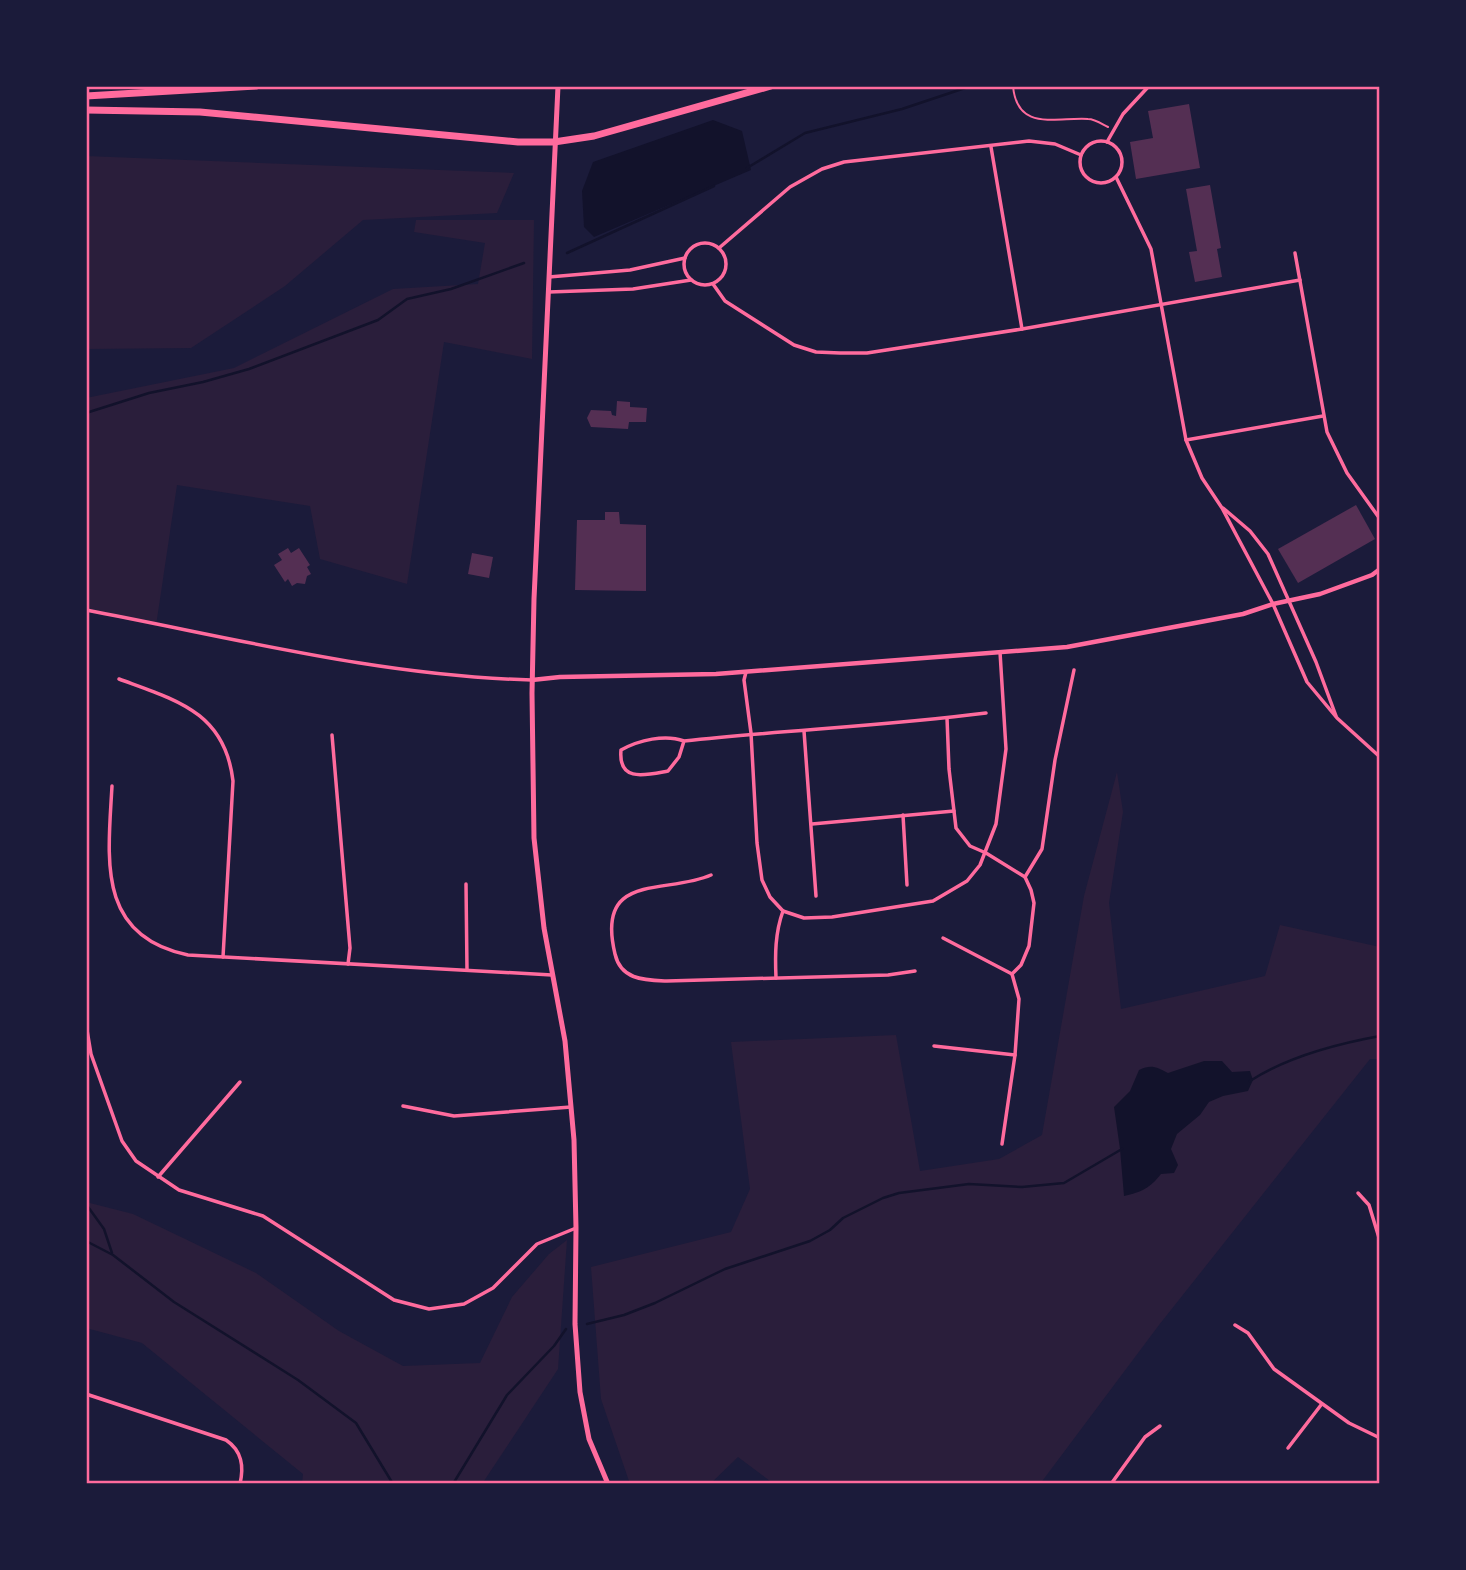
<svg xmlns="http://www.w3.org/2000/svg" width="1466" height="1570" viewBox="0 0 1466 1570" font-family="'Work Sans',sans-serif">
<style>
.green{fill:#2a1e3b}
.water{fill:#12122b}
.lines{fill:none;stroke-linecap:round;stroke-linejoin:round}
.stream{stroke:#12122b;stroke-width:2.5}
.building{fill:#542f53}
.path{stroke:#ff6b9d;stroke-width:2}
.minor{stroke:#ff6b9d;stroke-width:3.5}
.tertiary{stroke:#ff6b9d;stroke-width:4.5}
.secondary{stroke:#ff6b9d;stroke-width:5}
.motorway{stroke:#ff6b9d;stroke-width:7}
.neatline{fill:none;stroke:#ff6b9d;stroke-width:2.5}
</style>
<rect width="100%" height="100%" fill="#1b1b3a"/>
<!-- green -->
<g class="green">
<polygon points="86,156 514,173 497,213 363,220 285,286 191,348 86,349"/>
<polygon points="416,220 534,220 532,359 444,342 407,584 320,559 310,506 177,485 156,626 86,611 86,398 234,368 393,289 478,284 485,243 414,232"/>
<polygon points="1117,772 1123,812 1109,903 1121,1009 1265,976 1280,925 1380,947 1380,1059 1370,1059 1159,1325 1040,1484 774,1484 738,1457 710,1484 630,1484 601,1399 591,1267 731,1232 750,1189 731,1042 896,1035 920,1171 999,1159 1042,1135 1084,896"/>
<polygon points="86,1202 133,1214 256,1273 339,1331 403,1366 480,1363 512,1297 549,1254 567,1240 558,1369 482,1484 302,1484 303,1474 142,1343 86,1328"/>
</g>
<!-- water -->
<g class="water">
<polygon points="713,120 742,131 751,170 594,237 584,227 582,191 593,162"/>
<path d="M1204 1061H1222L1232 1072 1250 1071 1253 1080 1248 1091 1223 1096 1209 1102 1200 1115 1177 1134 1171 1149 1178 1165 1174 1173 1161 1174C1150 1188 1142 1192 1124 1196L1120 1149 1114 1107 1130 1091 1139 1070C1151 1064 1157 1067 1168 1073Z"/>
</g>
<g class="lines">
<!-- stream -->
<g class="stream">
<polyline points="747,168 805,133 902,109 971,86"/>
<polyline points="567,253 714,186"/>
<polyline points="86,413 149,393 203,382 249,369 378,320 407,299 451,289 524,263"/>
<path d="M1250 1081C1287 1057 1336 1044 1380 1036"/>
<polyline points="86,1204 104,1229 112,1253"/>
<polyline points="86,1241 113,1255 174,1302 298,1380 356,1423 393,1484"/>
<polyline points="587,1324 624,1315 655,1303 725,1269 810,1241 830,1230 843,1218 883,1198 899,1193 969,1184 1022,1187 1064,1183 1122,1149"/>
<polyline points="453,1484 507,1395 554,1346 566,1329"/>
</g>
</g>
<!-- building -->
<g class="building">
<polygon points="1189,104 1200,168 1136,179 1130,142 1153,138 1148,111"/>
<polygon points="1210,185 1221,248 1217,249 1222,277 1195,282 1189,252 1197,251 1186,189"/>
<polygon points="617,401 630,402 630,407 647,408 646,422 629,422 628,429 591,427 587,418 591,410 611,411 612,415 616,416"/>
<polygon points="1356,505 1375,539 1298,583 1278,549"/>
<polygon points="605,512 619,512 620,524 646,525 646,591 575,590 577,520 605,520"/>
<polygon points="288,548 291,553 299,548 310,565 307,567 311,574 307,576 305,584 297,583 292,586 288,579 285,582 274,565 282,560 278,554"/>
<polygon points="472,553 493,557 489,578 468,574"/>
</g>
<g class="lines">
<!-- path -->
<path class="path" d="M1013 86C1017 132 1056 117 1088 119 1095 119 1102 124 1108 127"/>
<!-- minor -->
<g class="minor">
<circle cx="1101" cy="162" r="21"/>
<polyline points="1107,142 1123,114 1149,86"/>
<polyline points="991,147 1022,329"/>
<polyline points="1116,177 1151,249 1186,440 1202,478 1222,508 1273,604 1307,682 1337,718 1380,757"/>
<circle cx="705" cy="264" r="21"/>
<polyline points="719,248 790,187 822,169 844,162 1029,141 1055,144 1081,155"/>
<polyline points="1295,253 1327,432 1347,473 1380,519"/>
<polyline points="549,277 630,270 685,258"/>
<polyline points="713,284 725,301 794,345 816,352 840,353 867,353 1022,329 1300,280"/>
<polyline points="549,292 633,289 691,280"/>
<polyline points="1186,440 1323,416"/>
<polyline points="1223,508 1250,531 1268,554 1316,662 1336,716"/>
<path d="M86 610C234 638 380 676 532 680"/>
<polyline points="746,672 744,680 751,733 757,843 762,880 770,897 783,911 804,918 832,917 933,901 967,881 980,865 996,824 1006,749 1000,652"/>
<path d="M119 679C176 700 225 712 233 781L223 957"/>
<polyline points="947,718 949,769 956,828 970,846 986,853 1025,877 1031,890 1034,903 1029,946 1021,965 1012,974"/>
<polyline points="804,731 816,896"/>
<polyline points="332,735 350,948 348,964"/>
<path d="M684 741C665 734 639 740 621 750 618 783 646 775 668 771L679 757 684 741C785 730 885 726 986 713"/>
<path d="M112 786C108 859 96 936 188 955L552 975"/>
<polyline points="903,815 907,885"/>
<polyline points="812,824 954,811"/>
<path d="M711 875C666 895 595 871 615 954 621 980 644 980 667 981L888 975 915 971"/>
<polyline points="1025,877 1042,849 1055,760 1074,670"/>
<polyline points="466,884 467,970"/>
<polyline points="1379,924 1380,921"/>
<polyline points="943,938 1012,974"/>
<path d="M776 978C775 955 775 933 783 911"/>
<polyline points="86,1024 91,1054 122,1141 136,1161 179,1190 263,1216 394,1300 429,1309 464,1304 493,1288 537,1244 576,1228"/>
<polyline points="934,1046 1015,1055"/>
<polyline points="403,1106 454,1116 571,1107"/>
<polyline points="1002,1144 1015,1055 1019,999 1012,974"/>
<polyline points="158,1177 240,1082"/>
<polyline points="1358,1193 1369,1205 1380,1241"/>
<polyline points="1235,1325 1248,1333 1274,1369 1349,1423 1380,1438"/>
<path d="M86 1394 226 1440C242 1451 244 1466 240 1484"/>
<polyline points="1288,1448 1321,1405"/>
<polyline points="1111,1484 1145,1437 1160,1426"/>
</g>
<!-- tertiary -->
<polyline class="tertiary" points="532,680 560,677 716,674 1067,647 1243,614 1273,604 1320,594 1372,575 1380,569"/>
<!-- secondary -->
<polyline class="secondary" points="558,86 534,599 532,693 534,838 544,928 565,1041 574,1140 576,1228 575,1324 580,1392 589,1439 608,1484"/>
<!-- motorway -->
<g class="motorway">
<polyline points="86,96 256,86"/>
<polyline points="86,110 200,112 518,142 554,142 594,136 771,86"/>
</g>
</g>
<!-- border -->
<rect width="1466" height="1570" fill="none" stroke="#1b1b3a" stroke-width="175"/>
<rect x="88" y="88" width="1290" height="1394" class="neatline"/>
</svg>
